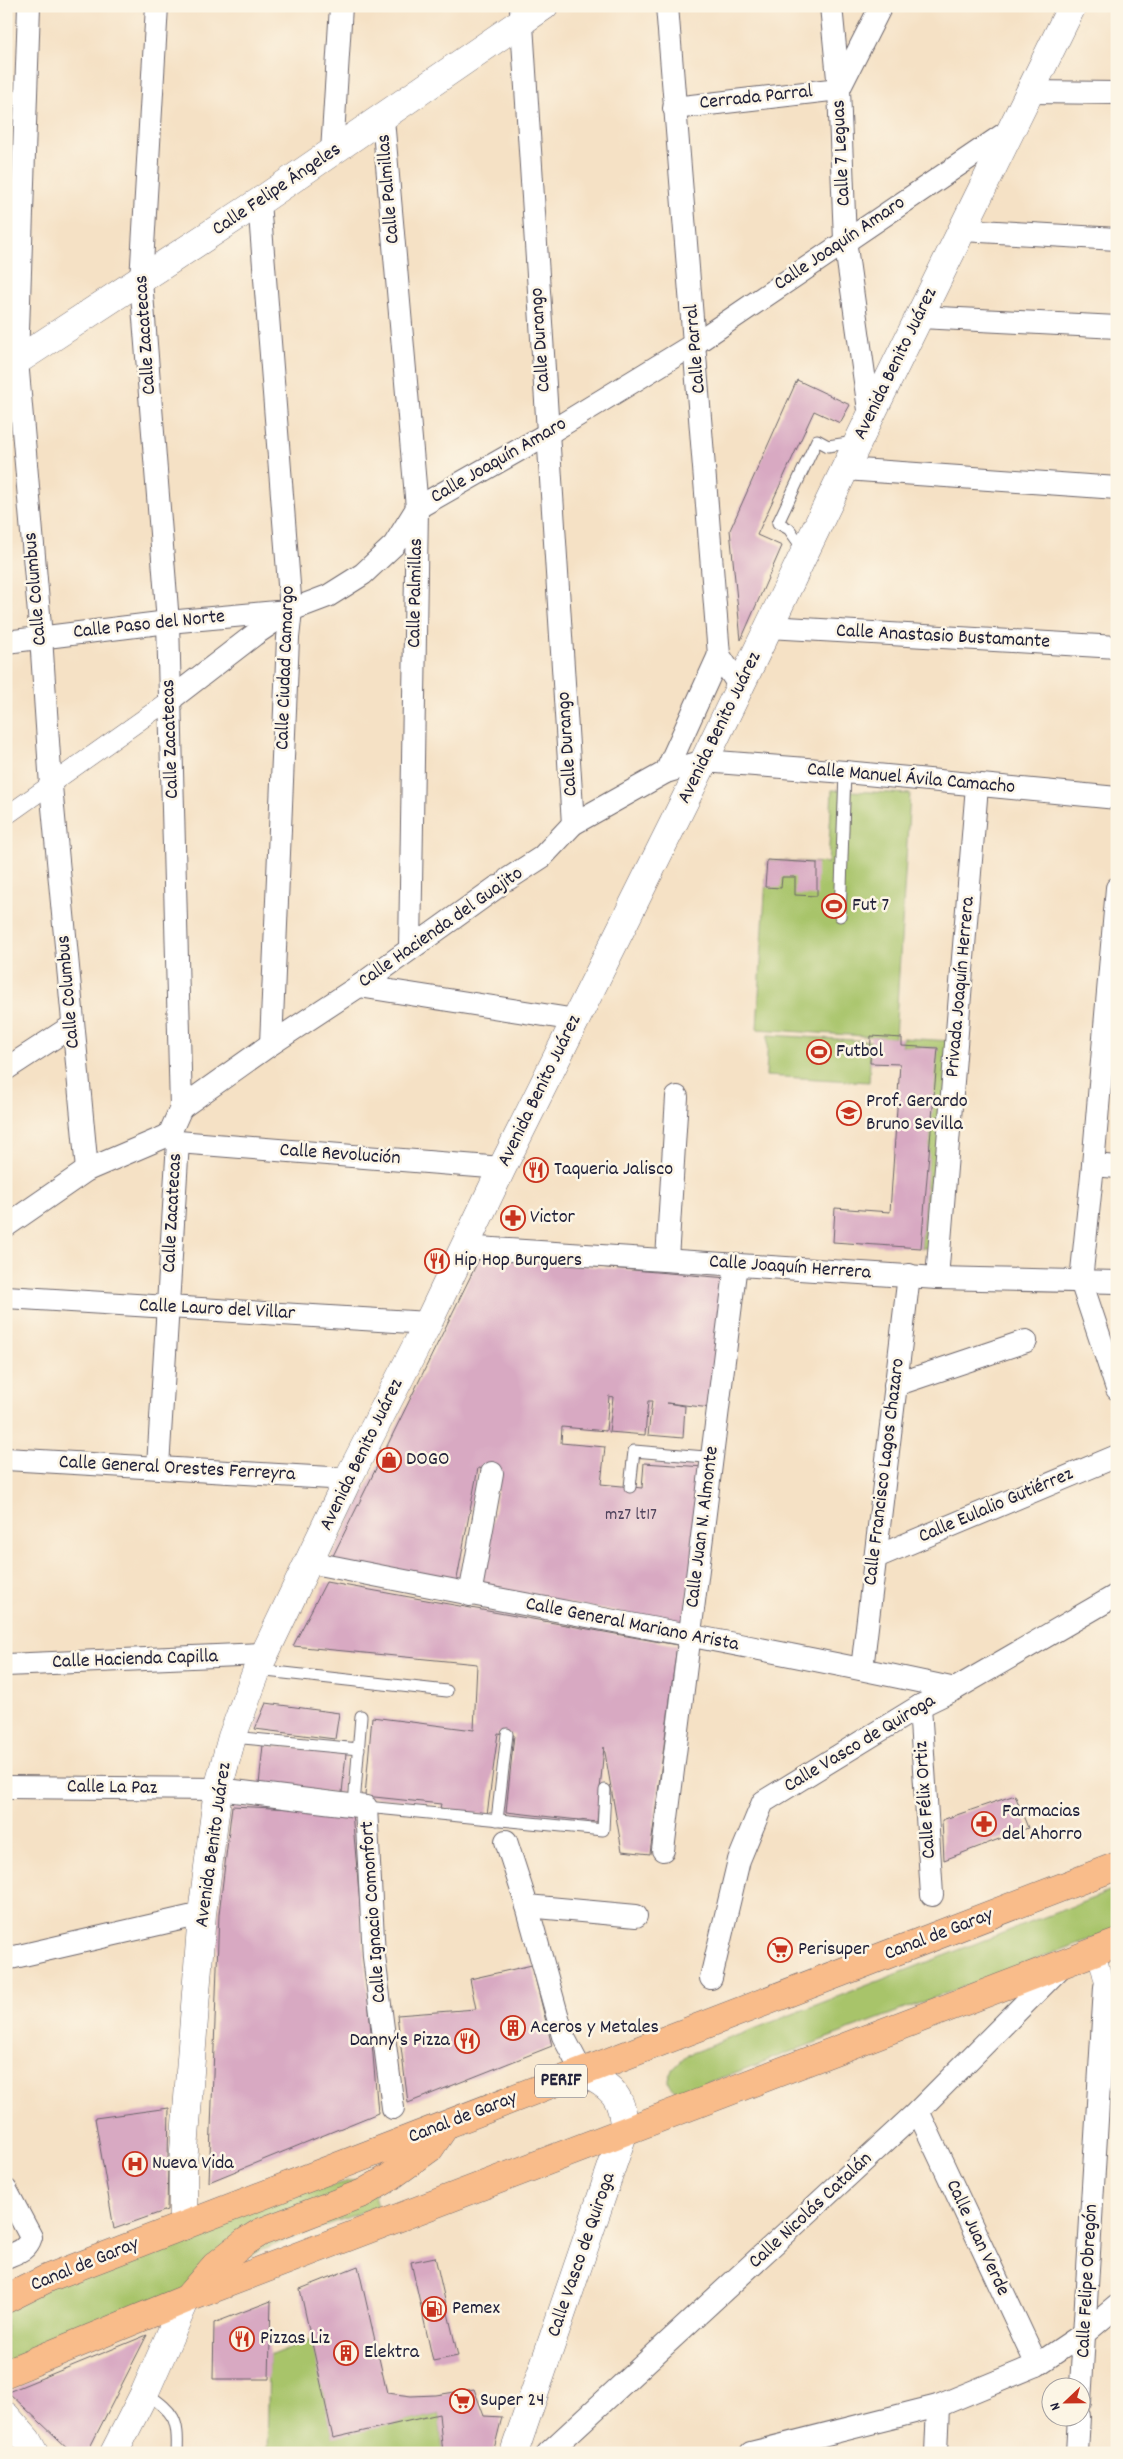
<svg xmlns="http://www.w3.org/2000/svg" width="1123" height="2459" viewBox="0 0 1123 2459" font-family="Dekko,sans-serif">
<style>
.green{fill:#a8c46b;stroke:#657353}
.building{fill:#d8a9c2}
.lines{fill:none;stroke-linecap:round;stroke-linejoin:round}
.service-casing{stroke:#6c656b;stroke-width:13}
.pedestrian-casing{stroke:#6c656b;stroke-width:19}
.minor-casing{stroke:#6c656b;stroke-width:24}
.tertiary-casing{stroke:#6c656b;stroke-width:29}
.primary-casing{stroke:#6c656b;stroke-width:29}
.service{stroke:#fff;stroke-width:11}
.pedestrian{stroke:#fff;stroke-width:18}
.minor{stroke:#fff;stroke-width:22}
.tertiary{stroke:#fff;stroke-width:28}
.primary{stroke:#f9bc8a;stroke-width:28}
.labels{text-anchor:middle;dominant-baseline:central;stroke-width:5;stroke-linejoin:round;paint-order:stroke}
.number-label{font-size:18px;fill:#50445d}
.shield{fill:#fcf5e5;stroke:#63616e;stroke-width:1}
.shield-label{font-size:19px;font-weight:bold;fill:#22223b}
.street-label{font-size:20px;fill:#22223b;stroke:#fcf5e5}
.poi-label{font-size:20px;fill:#22223b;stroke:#fcf5e5;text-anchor:start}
</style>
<rect width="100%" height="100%" fill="#fcf5e5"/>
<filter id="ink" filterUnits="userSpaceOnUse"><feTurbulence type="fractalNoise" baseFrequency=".02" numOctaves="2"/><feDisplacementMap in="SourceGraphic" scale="10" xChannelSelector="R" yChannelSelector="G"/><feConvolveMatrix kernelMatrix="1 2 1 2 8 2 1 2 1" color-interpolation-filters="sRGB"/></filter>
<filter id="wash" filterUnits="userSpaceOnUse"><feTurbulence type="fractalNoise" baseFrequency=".0096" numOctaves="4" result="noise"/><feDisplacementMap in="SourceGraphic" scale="20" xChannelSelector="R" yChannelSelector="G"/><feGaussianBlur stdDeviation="1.12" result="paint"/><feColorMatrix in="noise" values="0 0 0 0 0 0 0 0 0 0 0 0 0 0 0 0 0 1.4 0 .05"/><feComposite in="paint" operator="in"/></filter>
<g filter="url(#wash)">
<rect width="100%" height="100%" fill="#f5e1c5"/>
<!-- green -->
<g class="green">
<polygon points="832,790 910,794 895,1038 757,1029 767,860 828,863"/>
<polygon points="768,1035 871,1041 869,1082 766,1076"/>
<polygon points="902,1038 951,1041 935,1248 921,1248 937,1048 902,1046"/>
<path d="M1117 1889V1929L681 2093C653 2083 677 2065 689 2054Z"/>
<polygon points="370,2176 378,2206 259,2251 213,2277 6,2371 6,2301 178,2223"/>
<polygon points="312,2339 333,2437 439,2414 443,2453 267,2453 269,2356"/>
</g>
<g id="blocks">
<!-- building -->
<g class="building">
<polygon points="797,380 850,405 840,423 814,411 757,535 782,546 741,640 730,530"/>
<polygon points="767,860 817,863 817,896 795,895 795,877 782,877 781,888 765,887"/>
<polygon points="871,1036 902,1038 902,1046 938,1048 921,1248 833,1242 835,1208 890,1212 900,1064 870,1063"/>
<polygon points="480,1257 727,1278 711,1408 667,1403 685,1406 683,1438 648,1435 652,1401 648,1401 645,1435 609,1432 613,1397 609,1396 606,1431 562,1427 561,1443 605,1447 601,1484 642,1488 644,1463 704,1467 684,1624 481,1588 501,1471 478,1468 456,1584 330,1562"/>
<polygon points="326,1582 677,1645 650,1854 622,1851 604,1747 597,1822 506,1812 514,1735 498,1733 487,1815 440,1808 441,1804 365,1796 372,1717 474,1730 477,1664 293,1646"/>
<polygon points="266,1703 339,1713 335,1739 255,1729"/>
<polygon points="263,1745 346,1753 342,1793 259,1785"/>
<polygon points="1015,1795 1028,1828 944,1860 942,1820"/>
<polygon points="232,1806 352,1812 378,2113 209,2182 219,1914"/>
<polygon points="532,1965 552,2046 408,2103 397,2015 476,2009 470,1979"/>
<polygon points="169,2108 167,2210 114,2229 95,2118"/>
<polygon points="435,2257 458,2356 433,2361 411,2262"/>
<polygon points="358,2266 387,2393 411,2396 436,2395 474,2389 484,2416 502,2417 493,2453 443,2453 439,2414 333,2438 300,2289"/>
<polygon points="271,2301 269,2379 213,2379 214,2323"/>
<polygon points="147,2335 87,2453 73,2453 8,2392"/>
</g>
</g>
</g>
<g filter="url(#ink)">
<use href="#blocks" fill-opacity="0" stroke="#6c656b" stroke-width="1"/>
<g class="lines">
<defs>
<g id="service">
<polyline points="804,550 789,529 778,523 817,440 828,446 855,442"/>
<polyline points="840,916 845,772"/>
<polyline points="630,1487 634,1451 705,1457"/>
<polyline points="257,1670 447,1691"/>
<polyline points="232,1737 359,1749"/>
<polyline points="354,1805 361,1716"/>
<polyline points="366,1807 603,1830 605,1790"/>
<polyline points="497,1820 507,1734"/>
<path d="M145 2392C173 2413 179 2416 177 2453"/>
</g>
<g id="pedestrian">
<polyline points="6,816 171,699"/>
<polyline points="1096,1951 1105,1987"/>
</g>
<g id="minor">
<polyline points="29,6 17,360 41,637 51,786 87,1170"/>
<polyline points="157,6 141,281 168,622 181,1108 169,1135 178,1142 158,1467"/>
<polyline points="667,6 719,655 740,687"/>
<polyline points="831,6 839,89 845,240 870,417"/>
<polyline points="521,9 573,824"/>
<polyline points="1030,92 1117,93"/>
<polyline points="674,108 839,89 881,6"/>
<polyline points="383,119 417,508 410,949"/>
<polyline points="332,152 341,6"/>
<polyline points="259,202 291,610 288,638 271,1044"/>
<polyline points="962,230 1117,239"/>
<polyline points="920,317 1117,327"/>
<polyline points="845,469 1117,488"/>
<polyline points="769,627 1117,647"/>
<polyline points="6,642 168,622 288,611"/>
<polyline points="171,699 254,635 291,610 328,596 363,574 394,545 417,508 547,434 696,343 1013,128"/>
<polyline points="666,772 719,655"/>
<polyline points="508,879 542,857 573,824 666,772 704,761 845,772 1117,798"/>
<polyline points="1117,888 1093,1165 1081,1281 1117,1389"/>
<polyline points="359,986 576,1020"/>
<polyline points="6,1069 72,1026"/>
<polyline points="181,1108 271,1044 359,986 497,887"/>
<polyline points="178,1142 502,1168"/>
<polyline points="1093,1165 1117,1167"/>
<polyline points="6,1226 87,1170 169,1135"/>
<polyline points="464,1247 937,1278 1117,1282"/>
<polyline points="667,1259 677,1097"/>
<polyline points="937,1278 977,786"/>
<polyline points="6,1297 428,1323"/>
<polyline points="895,1385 1026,1341"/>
<polyline points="6,1459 348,1479"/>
<polyline points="876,1557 1117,1456"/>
<path d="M309 1562C524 1606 740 1642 955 1689"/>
<polyline points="470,1595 492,1473"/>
<polyline points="6,1665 264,1654"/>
<polyline points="862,1669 909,1275"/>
<polyline points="920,1706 932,1895"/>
<polyline points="6,1787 218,1789 366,1807 374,1957 393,2108"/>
<polyline points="506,1841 527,1906 563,2036 582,2072"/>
<polyline points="663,1850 736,1264"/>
<polyline points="527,1906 636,1916"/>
<polyline points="6,1959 202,1914"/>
<polyline points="711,1978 739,1860 763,1802 920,1706 955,1689 1117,1595"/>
<polyline points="918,2111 1037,2365"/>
<path d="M6 2190 31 2237C27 2250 18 2252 6 2257"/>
<polyline points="1080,2402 1105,1987"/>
<polyline points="548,2453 918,2111 1063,1965"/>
<polyline points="751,2453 938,2406 1037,2365 1086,2332 1117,2306"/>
<polyline points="936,2453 938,2406"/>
<polyline points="1077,2453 1079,2416"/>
</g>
<g id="tertiary">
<polyline points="6,368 259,202 544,6"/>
<polyline points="183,2226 183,2164 202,1914 218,1789 232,1737 257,1670 348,1479 428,1323 502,1168 692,786 870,417 1072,6"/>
<polyline points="6,2416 27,2440 34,2453"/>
<polyline points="114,2453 145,2392 186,2299"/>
<path d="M514 2453 624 2131C624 2097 612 2086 582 2072"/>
</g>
<g id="primary">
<polyline points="189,2296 215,2266 245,2242 261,2232 363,2193 387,2179 430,2148 445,2126"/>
<polyline points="6,2299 48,2278 1117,1866"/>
<polyline points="6,2373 186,2299 1117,1943"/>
</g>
</defs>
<!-- service casing -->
<use href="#service" class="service-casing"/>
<!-- pedestrian casing -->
<use href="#pedestrian" class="pedestrian-casing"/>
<!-- minor casing -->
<use href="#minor" class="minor-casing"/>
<!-- tertiary casing -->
<use href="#tertiary" class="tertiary-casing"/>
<!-- primary casing -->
<use href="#primary" class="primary-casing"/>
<!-- service -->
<use href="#service" class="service"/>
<!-- pedestrian -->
<use href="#pedestrian" class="pedestrian"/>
<!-- minor -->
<use href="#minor" class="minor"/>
<!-- tertiary -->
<use href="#tertiary" class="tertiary"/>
<!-- primary -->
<use href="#primary" class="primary"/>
</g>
</g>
<!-- icons -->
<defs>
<symbol id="stadium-ring" viewBox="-11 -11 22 22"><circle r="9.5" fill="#fcf5e5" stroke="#c8321e" stroke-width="1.5"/><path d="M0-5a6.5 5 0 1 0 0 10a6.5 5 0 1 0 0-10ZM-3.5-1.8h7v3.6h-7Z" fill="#c8321e"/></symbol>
<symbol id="school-ring" viewBox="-11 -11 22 22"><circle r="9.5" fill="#fcf5e5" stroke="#c8321e" stroke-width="1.5"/><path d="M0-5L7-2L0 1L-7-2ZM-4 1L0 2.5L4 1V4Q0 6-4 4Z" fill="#c8321e"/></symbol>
<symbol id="restaurant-ring" viewBox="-11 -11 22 22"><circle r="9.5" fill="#fcf5e5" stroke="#c8321e" stroke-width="1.5"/><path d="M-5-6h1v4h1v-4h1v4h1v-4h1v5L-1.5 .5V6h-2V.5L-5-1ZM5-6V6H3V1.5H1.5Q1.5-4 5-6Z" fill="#c8321e"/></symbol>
<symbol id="pharmacy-ring" viewBox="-11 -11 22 22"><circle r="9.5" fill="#fcf5e5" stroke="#c8321e" stroke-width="1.5"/><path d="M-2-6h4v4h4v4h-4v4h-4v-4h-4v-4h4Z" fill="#c8321e"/></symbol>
<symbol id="shop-ring" viewBox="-11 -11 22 22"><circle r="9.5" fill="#fcf5e5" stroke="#c8321e" stroke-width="1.5"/><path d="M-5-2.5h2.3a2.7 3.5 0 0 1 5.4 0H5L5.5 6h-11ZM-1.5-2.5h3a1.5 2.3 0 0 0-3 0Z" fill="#c8321e"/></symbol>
<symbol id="supermarket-ring" viewBox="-11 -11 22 22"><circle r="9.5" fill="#fcf5e5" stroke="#c8321e" stroke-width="1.5"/><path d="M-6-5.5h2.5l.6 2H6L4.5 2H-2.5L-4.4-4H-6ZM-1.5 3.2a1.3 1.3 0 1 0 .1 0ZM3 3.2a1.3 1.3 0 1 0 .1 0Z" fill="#c8321e"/></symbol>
<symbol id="building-ring" viewBox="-11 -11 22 22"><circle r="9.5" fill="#fcf5e5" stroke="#c8321e" stroke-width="1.5"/><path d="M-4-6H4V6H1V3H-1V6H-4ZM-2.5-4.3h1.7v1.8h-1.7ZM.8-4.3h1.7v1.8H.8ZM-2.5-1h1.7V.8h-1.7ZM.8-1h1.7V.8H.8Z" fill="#c8321e"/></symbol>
<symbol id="hospital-ring" viewBox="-11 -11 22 22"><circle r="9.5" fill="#fcf5e5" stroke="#c8321e" stroke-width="1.5"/><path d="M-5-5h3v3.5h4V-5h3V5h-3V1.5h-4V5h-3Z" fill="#c8321e"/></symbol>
<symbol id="fuel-ring" viewBox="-11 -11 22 22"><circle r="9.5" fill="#fcf5e5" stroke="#c8321e" stroke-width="1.5"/><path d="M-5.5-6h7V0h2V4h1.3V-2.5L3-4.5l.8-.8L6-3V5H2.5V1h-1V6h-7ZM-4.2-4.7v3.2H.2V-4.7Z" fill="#c8321e"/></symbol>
</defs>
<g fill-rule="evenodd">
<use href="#stadium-ring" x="820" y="892" width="28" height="28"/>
<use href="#stadium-ring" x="805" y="1038" width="28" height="28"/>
<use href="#school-ring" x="835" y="1099" width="28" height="28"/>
<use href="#restaurant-ring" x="522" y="1156" width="28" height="28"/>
<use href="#pharmacy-ring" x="499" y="1204" width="28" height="28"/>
<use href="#restaurant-ring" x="423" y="1247" width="28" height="28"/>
<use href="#shop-ring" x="375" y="1446" width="28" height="28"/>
<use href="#pharmacy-ring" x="970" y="1810" width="28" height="28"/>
<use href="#supermarket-ring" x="766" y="1936" width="28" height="28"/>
<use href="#building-ring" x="499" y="2014" width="28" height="28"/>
<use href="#restaurant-ring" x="453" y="2027" width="28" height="28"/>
<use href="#hospital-ring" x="121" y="2150" width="28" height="28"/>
<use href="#fuel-ring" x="420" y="2295" width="28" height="28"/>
<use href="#restaurant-ring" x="228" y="2325" width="28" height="28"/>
<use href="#building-ring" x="332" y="2339" width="28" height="28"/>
<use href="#supermarket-ring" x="448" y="2387" width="28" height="28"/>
</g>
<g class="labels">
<!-- number labels -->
<g class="number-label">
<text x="631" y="1515">mz7 lt17</text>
</g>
<!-- shield labels -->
<rect class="shield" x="535" y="2064.5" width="52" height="33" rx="4"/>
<g class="shield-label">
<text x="561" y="2081">PERIF</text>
</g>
<!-- street labels -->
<g class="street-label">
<text transform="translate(756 98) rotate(-6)">Cerrada Parral</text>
<text transform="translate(842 153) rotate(-93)">Calle 7 Leguas</text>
<text transform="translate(389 189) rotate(-95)">Calle Palmillas</text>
<text transform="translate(277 190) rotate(-34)">Calle Felipe Ángeles</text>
<text transform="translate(840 244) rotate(-34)">Calle Joaquín Amaro</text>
<text transform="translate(146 335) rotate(-94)">Calle Zacatecas</text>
<text transform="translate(541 340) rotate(-94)">Calle Durango</text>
<text transform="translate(696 349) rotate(-95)">Calle Parral</text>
<text transform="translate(896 364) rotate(-64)">Avenida Benito Juárez</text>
<text transform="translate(499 461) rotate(-30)">Calle Joaquín Amaro</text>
<text transform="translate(36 589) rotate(-95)">Calle Columbus</text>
<text transform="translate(416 593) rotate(-89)">Calle Palmillas</text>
<text transform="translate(149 625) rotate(-6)">Calle Paso del Norte</text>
<text transform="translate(943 637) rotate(3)">Calle Anastasio Bustamante</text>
<text transform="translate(286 668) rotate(-88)">Calle Ciudad Camargo</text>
<text transform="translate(720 728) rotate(-64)">Avenida Benito Juárez</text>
<text transform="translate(171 739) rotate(-92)">Calle Zacatecas</text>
<text transform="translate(568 744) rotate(-94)">Calle Durango</text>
<text transform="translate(911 779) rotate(5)">Calle Manuel Ávila Camacho</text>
<text transform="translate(441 928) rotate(-35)">Calle Hacienda del Guajito</text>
<text transform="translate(961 987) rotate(-85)">Privada Joaquín Herrera</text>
<text transform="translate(69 992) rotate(-95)">Calle Columbus</text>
<text transform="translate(540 1091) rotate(-64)">Avenida Benito Juárez</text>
<text transform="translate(340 1155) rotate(4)">Calle Revolución</text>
<text transform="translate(173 1213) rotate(-87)">Calle Zacatecas</text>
<text transform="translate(790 1268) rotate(4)">Calle Joaquín Herrera</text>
<text transform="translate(217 1310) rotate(3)">Calle Lauro del Villar</text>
<text transform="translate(362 1455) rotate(-64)">Avenida Benito Juárez</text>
<text transform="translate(177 1469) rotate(3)">Calle General Orestes Ferreyra</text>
<text transform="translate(885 1472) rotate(-83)">Calle Francisco Lagos Chazaro</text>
<text transform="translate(996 1506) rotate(-23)">Calle Eulalio Gutiérrez</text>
<text transform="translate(703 1527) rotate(-83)">Calle Juan N. Almonte</text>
<text transform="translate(632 1625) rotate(11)">Calle General Mariano Arista</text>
<text transform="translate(135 1660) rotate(-2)">Calle Hacienda Capilla</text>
<text transform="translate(860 1744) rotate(-31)">Calle Vasco de Quiroga</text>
<text transform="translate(112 1788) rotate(1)">Calle La Paz</text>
<text transform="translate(926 1800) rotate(-94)">Calle Félix Ortiz</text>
<text transform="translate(214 1845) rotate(-82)">Avenida Benito Juárez</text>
<text transform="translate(374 1912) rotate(-94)">Calle Ignacio Comonfort</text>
<text transform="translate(939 1935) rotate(-21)">Canal de Garay</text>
<text transform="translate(463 2118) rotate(-21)">Canal de Garay</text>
<text transform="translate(811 2211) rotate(-43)">Calle Nicolás Catalán</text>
<text transform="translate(977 2238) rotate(65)">Calle Juan Verde</text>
<text transform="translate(582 2255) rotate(-71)">Calle Vasco de Quiroga</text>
<text transform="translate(85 2265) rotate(-22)">Canal de Garay</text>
<text transform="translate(1088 2281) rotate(-87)">Calle Felipe Obregón</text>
</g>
<!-- poi labels -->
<g class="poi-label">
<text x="852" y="906">Fut 7</text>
<text x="836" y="1052">Futbol</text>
<text x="866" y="1102">Prof. Gerardo<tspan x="866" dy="23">Bruno Sevilla</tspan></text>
<text x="554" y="1170">Taqueria Jalisco</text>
<text x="530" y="1218">Victor</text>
<text x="454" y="1261">Hip Hop Burguers</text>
<text x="406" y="1460">DOGO</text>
<text x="1002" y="1812">Farmacias<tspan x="1002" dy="23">del Ahorro</tspan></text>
<text x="798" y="1950">Perisuper</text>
<text x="530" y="2028">Aceros y Metales</text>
<text x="450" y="2041" text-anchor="end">Danny's Pizza</text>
<text x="152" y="2164">Nueva Vida</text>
<text x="452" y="2309">Pemex</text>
<text x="260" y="2339">Pizzas Liz</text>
<text x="364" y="2353">Elektra</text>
<text x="480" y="2401">Super 24</text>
</g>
</g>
<!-- margin -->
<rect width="1123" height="2459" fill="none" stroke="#fcf5e5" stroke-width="25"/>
<!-- north arrow -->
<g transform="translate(1066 2402) rotate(248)"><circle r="24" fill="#fcf5e5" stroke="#a5a1a1"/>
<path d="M0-4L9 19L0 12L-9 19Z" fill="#c8321e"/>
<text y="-8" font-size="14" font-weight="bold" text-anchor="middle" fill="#22223b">N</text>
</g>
</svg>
